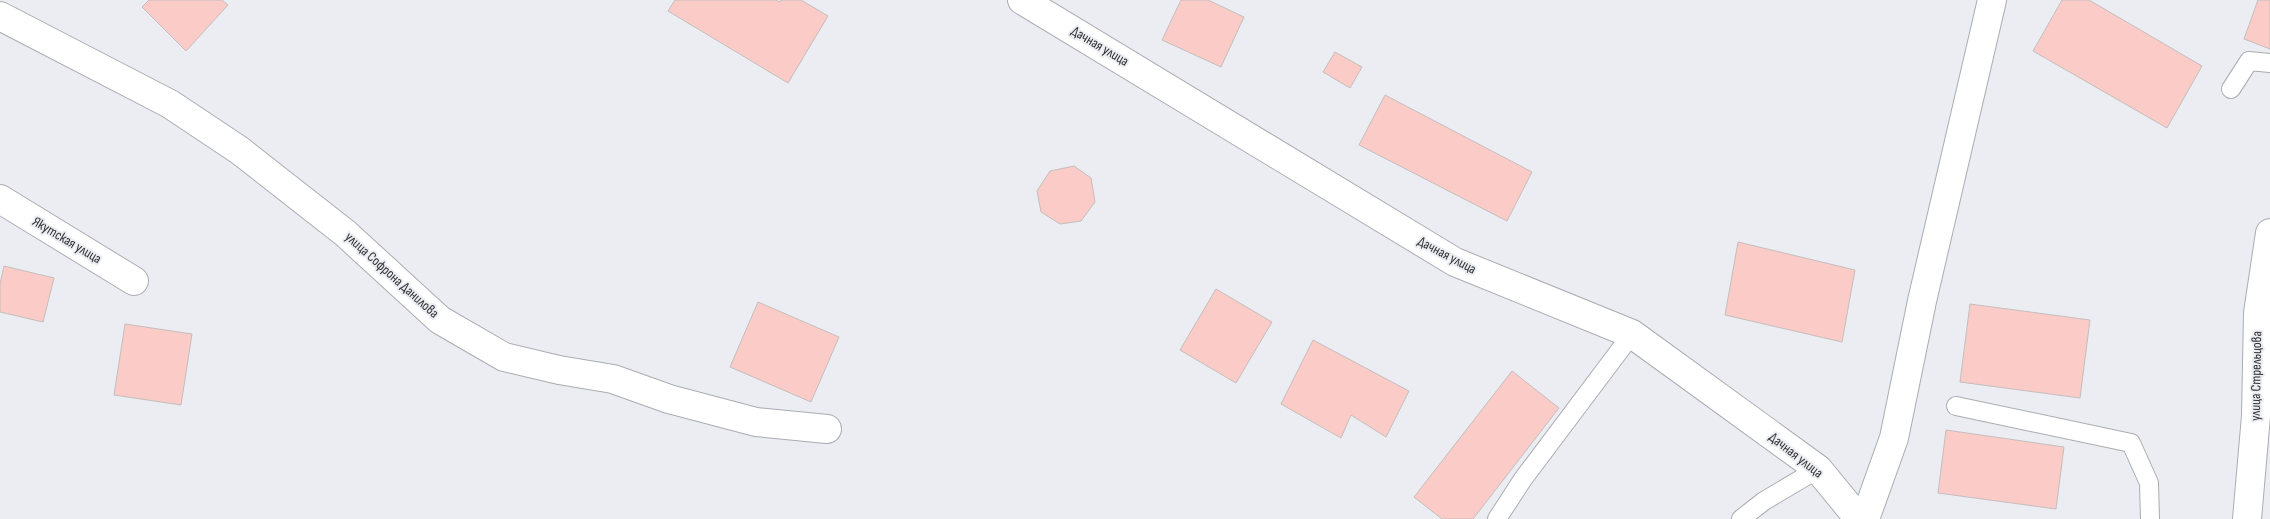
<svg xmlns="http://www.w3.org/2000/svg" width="2270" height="519" viewBox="0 0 2270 519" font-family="'Sofia Sans Condensed',sans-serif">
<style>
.building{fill:#facbc7;stroke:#c4bebd}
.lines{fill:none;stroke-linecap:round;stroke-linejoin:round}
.lane-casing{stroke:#aaacb1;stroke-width:20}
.street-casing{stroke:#aaacb1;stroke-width:30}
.lane{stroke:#fff;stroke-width:18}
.street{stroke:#fff;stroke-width:28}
.labels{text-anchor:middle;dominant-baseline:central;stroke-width:4;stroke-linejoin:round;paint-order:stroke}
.street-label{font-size:14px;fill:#2e2f31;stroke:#ebedf2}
</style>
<rect width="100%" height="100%" fill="#ebedf2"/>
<!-- building -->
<g class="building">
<polygon points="149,0 222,0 228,5 186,51 142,7"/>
<polygon points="675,0 776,0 780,2 781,0 801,0 828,16 788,83 668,11"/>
<polygon points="1181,0 1208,0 1244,17 1221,67 1162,40"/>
<polygon points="2062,0 2089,0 2202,66 2167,128 2033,51"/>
<polygon points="2258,0 2270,0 2270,49 2244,39"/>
<polygon points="1335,52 1362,67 1350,88 1323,72"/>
<polygon points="1385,95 1532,172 1507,221 1359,145"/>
<polygon points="1074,166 1091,178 1095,202 1081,221 1060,224 1041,212 1037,191 1050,171"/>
<polygon points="1738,242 1855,270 1842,342 1725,315"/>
<polygon points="4,266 54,278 43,322 0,312 0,284"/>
<polygon points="1216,289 1272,322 1236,383 1180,350"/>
<polygon points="758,302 839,337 811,402 730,367"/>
<polygon points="1970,304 2090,320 2080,398 1960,382"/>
<polygon points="125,324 192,334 181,405 114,395"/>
<polygon points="1313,340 1409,391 1386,437 1351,415 1341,438 1281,404"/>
<polygon points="1512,371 1559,408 1473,519 1442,519 1414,497"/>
<polygon points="1946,430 2064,447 2056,509 1938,493"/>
</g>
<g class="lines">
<defs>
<g id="lane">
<polyline points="2231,89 2249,61 2270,63"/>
<polyline points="1956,406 2131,443 2149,483 2150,519"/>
<polyline points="1497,519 1523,479 1632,334"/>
<polyline points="1741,519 1764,501 1818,469"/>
</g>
<g id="street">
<polyline points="1022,0 1455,262 1632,334 1818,469 1859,519"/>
<polyline points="0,16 170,104 239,150 345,233 440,320 504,357 559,370 613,379 669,399 756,422 827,429"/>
<polyline points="0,199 134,281"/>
<polyline points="1865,519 1894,438 1922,301 1992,0"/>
<polyline points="2247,519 2256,416 2258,313 2270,233"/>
</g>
</defs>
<!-- lane casing -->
<use href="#lane" class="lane-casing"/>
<!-- street casing -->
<use href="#street" class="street-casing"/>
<!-- lane -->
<use href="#lane" class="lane"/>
<!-- street -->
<use href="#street" class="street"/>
</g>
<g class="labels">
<!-- street labels -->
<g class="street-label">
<text transform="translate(1100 46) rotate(31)">Дачная улица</text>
<text transform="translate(67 240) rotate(31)">Якутская улица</text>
<text transform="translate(1447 255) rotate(28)">Дачная улица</text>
<text transform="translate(392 275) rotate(42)">улица Софрона Данилова</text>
<text transform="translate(2256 376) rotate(-89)">улица Стрельцова</text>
<text transform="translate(1796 455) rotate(38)">Дачная улица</text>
</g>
</g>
</svg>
